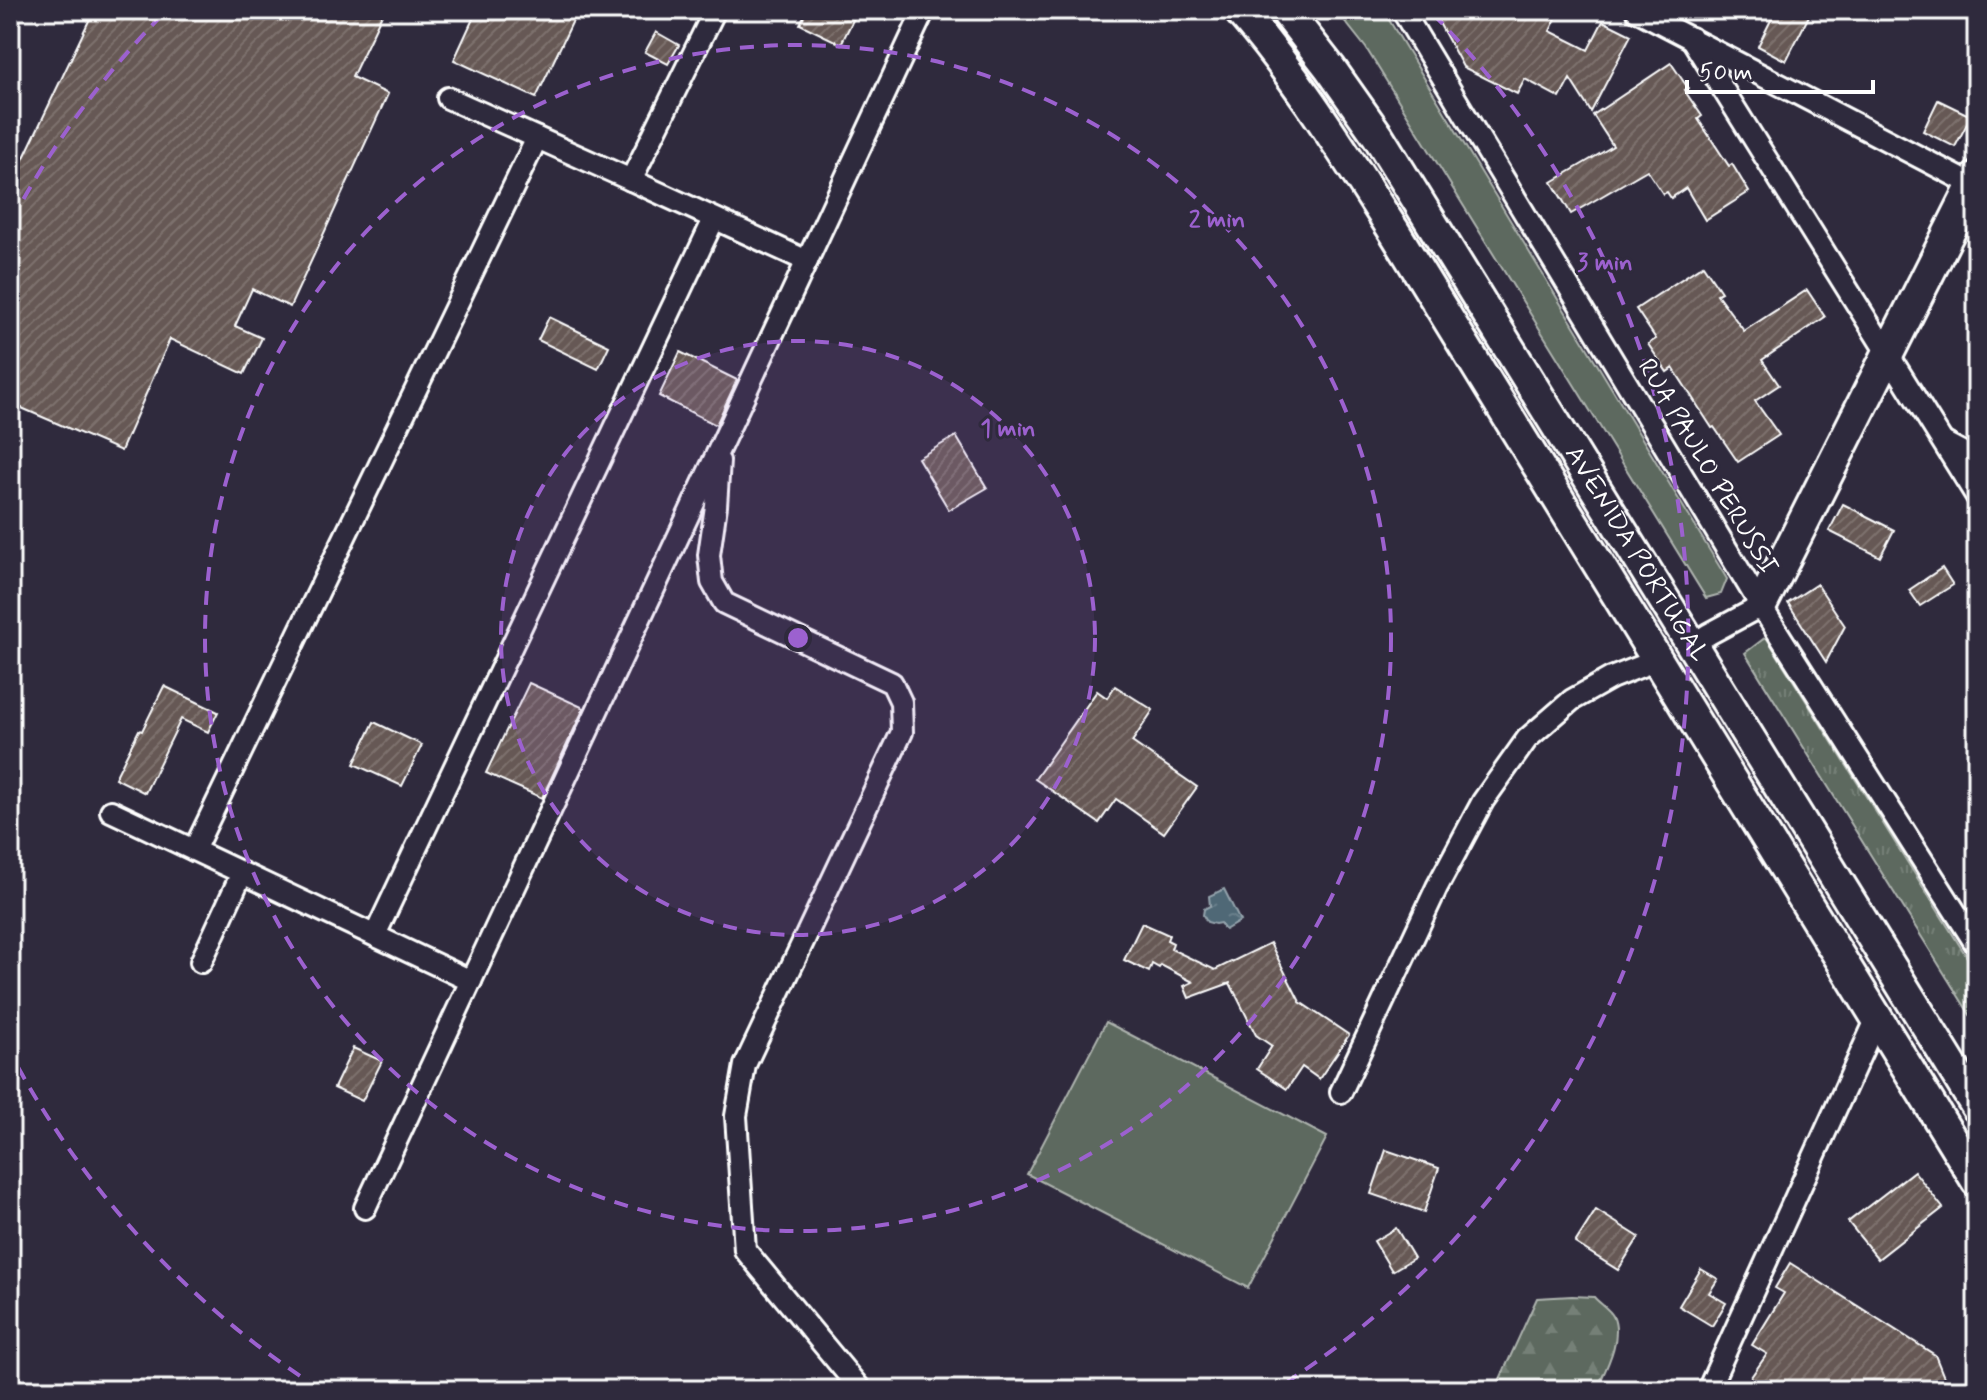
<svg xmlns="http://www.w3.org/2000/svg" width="1987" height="1400" viewBox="0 0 1987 1400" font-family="Mynerve,sans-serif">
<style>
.grass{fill:url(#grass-tufts);stroke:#aeb4af;stroke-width:2}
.forest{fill:url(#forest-firs);stroke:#aeb4af;stroke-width:2}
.green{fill:#5d695f;stroke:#aeb4af;stroke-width:2}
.water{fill:url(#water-ripples);stroke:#95a4ad;stroke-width:2}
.building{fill:url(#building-hatch);stroke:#fff;stroke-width:2}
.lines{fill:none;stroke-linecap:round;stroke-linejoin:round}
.street-casing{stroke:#fff;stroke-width:26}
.secondary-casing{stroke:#fff;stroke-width:36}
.street{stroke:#2f2a3d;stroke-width:20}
.secondary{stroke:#2f2a3d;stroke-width:30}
.ring{fill:none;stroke:#9c61cf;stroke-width:4;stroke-dasharray:14 10}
.labels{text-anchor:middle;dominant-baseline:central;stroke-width:6;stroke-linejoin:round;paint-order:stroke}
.street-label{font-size:26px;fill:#fff;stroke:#2f2a3d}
.centre{fill:#9c61cf;stroke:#2f2a3d;stroke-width:4}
.ring-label{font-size:24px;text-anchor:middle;font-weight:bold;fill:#9c61cf;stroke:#2f2a3d;stroke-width:6;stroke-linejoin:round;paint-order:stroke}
</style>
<defs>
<pattern id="grass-tufts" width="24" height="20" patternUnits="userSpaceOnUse" patternTransform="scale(2)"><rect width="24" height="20" fill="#5d695f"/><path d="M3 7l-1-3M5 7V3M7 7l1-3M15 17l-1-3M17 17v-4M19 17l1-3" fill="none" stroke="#758077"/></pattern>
<pattern id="forest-firs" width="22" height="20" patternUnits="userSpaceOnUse" patternTransform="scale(2)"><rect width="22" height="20" fill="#5d695f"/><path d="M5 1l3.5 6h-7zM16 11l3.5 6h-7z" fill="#758077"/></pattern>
<pattern id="water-ripples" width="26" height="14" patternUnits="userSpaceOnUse" patternTransform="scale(2)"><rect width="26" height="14" fill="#4f6876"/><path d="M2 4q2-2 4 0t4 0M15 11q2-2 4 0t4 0" fill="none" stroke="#697f8b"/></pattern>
<pattern id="building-hatch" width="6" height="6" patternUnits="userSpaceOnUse" patternTransform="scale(2)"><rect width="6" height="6" fill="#665854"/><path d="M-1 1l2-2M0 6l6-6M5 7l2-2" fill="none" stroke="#7d716e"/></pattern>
</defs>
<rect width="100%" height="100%" fill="#2f2a3d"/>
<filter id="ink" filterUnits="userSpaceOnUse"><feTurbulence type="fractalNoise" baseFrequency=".0125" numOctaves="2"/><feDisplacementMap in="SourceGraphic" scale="16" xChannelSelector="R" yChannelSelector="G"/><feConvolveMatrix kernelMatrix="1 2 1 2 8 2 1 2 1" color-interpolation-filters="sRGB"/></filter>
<g filter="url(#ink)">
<!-- grass -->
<polygon class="grass" points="1766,637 1977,973 1977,1026 1745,653"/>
<!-- forest -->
<path class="forest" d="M1572 1296 1594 1297C1599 1303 1610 1310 1613 1316 1622 1335 1609 1363 1601 1380L1607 1390H1495L1537 1298Z"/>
<!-- green -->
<g class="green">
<polygon points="1336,10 1383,10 1727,579 1721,594 1706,598 1366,48"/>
<polygon points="1106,1022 1327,1137 1248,1288 1027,1174"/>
</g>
<!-- water -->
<polygon class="water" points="1224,889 1240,921 1225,930 1220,923 1215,924 1207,922 1203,915 1204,909 1210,906 1209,896"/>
<!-- building -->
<g class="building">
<polygon points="94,10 384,10 352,77 388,94 290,307 252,289 235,326 262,338 244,374 170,339 121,451 10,403 10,187"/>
<polygon points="477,10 578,10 536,98 454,60"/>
<polygon points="807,10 858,10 841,44 800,24"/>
<polygon points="1432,10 1560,10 1550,31 1588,50 1603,21 1631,35 1591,112 1570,79 1560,98 1525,79 1517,94 1463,67"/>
<polygon points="1776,10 1812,10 1786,61 1758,46"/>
<polygon points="656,32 679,45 668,64 645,52"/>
<polygon points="1671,63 1688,88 1684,90 1702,116 1698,119 1729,166 1732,164 1749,192 1705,220 1686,188 1671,198 1667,192 1663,194 1647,170 1571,214 1552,182 1613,146 1593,115"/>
<polygon points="1938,100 1971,116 1955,147 1923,131"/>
<polygon points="1703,265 1721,292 1717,294 1744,331 1807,290 1825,317 1762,360 1779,385 1755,401 1779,435 1738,462 1714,427 1712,428 1673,368 1667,372 1648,344 1656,339 1636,309"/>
<polygon points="549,317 609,346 598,369 538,340"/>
<polygon points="680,352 737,380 716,425 659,396"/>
<polygon points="956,436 987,488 949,510 918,458"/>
<polygon points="1843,504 1894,530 1880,557 1829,531"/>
<polygon points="1942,568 1953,585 1920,606 1909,590"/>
<polygon points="1817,584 1845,626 1826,662 1788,603"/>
<polygon points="529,683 584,708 542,798 486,773"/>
<polygon points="164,686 218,712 208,732 181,719 145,793 115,778 139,730 142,731"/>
<polygon points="1115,686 1153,710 1132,742 1197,787 1164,833 1116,799 1099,823 1035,779 1097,691 1107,698"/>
<polygon points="374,722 422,745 402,786 354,764"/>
<polygon points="1142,923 1169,935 1167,940 1173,943 1171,949 1215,970 1270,943 1300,1002 1349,1035 1319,1079 1302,1067 1287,1089 1257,1069 1272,1046 1256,1035 1230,983 1189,998 1184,986 1193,982 1161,965 1159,968 1152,964 1149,972 1124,960"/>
<polygon points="353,1048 382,1061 362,1101 334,1088"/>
<polygon points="1386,1150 1439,1168 1424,1212 1371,1194"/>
<polygon points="1914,1171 1943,1208 1878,1259 1848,1222"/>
<polygon points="1596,1210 1639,1237 1618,1270 1575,1243"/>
<polygon points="1396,1228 1414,1258 1392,1271 1374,1241"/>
<polygon points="1790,1263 1935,1355 1949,1390 1742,1390 1767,1354 1752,1345 1784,1293 1775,1288"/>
<polygon points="1701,1269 1718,1279 1709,1293 1726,1303 1712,1326 1679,1306"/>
</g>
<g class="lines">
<defs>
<g id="street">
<polyline points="715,10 631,180 807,261"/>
<polyline points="1402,10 1761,606 1977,946"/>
<polyline points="1636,10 1973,185"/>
<polyline points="1691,38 1977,497"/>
<polyline points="448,98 631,180"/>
<polyline points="1945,443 1977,460"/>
<polyline points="719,461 716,506 709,555 712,582 724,603 892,683 901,702 902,732 745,1065 736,1116 745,1250 861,1390"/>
<polyline points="1693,644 1709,634 1761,606"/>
<polyline points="111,811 471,981"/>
<polyline points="194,850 537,138"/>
<polyline points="375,935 714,219"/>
<polyline points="201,962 242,873"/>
<polyline points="1341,1092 1437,887 1483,801 1527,739 1572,700 1611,678 1657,660"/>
<polyline points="365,1208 924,10"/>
<polyline points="1708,1390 1877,1018"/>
</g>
<g id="secondary">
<path d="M1239 10C1298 78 1345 155 1394 231L1977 1181"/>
<path id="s1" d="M1285 10 1330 68 1378 136 1977 1107"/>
<polyline points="1761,606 1977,177"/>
</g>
</defs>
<!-- street casing -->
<use href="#street" class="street-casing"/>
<!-- secondary casing -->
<use href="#secondary" class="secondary-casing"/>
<!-- street -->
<use href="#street" class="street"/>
<!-- secondary -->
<use href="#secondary" class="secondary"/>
</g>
</g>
<!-- distance rings -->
<circle cx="798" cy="638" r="297" fill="#9c61cf" fill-opacity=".12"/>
<g class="ring">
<circle cx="798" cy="638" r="297"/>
<circle cx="798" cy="638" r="593"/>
<path d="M320 1389A890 890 0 0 1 12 1056M12 220A890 890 0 0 1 163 14M1433 14A890 890 0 0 1 1276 1389"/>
</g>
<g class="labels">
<!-- street labels -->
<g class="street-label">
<text transform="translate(1707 467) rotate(59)">RUA PAULO PERUSSI</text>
<text stroke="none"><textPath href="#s1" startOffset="648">AVENIDA PORTUGAL</textPath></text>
</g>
</g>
<circle cx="798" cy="638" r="12" class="centre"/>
<g class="ring-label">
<text x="1217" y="227">2 min</text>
<text x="1605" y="270">3 min</text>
<text x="1008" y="436">1 min</text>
</g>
<!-- margin -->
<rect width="1987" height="1400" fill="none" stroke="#2f2a3d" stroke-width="40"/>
<rect x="20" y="20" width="1947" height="1360" fill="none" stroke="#fff" stroke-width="3" filter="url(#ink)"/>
<!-- scale -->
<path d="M1687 80v12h186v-12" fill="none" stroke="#ffffff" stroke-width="4"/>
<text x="1699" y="80" font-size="24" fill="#ffffff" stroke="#2f2a3d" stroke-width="6" paint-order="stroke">50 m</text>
</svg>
